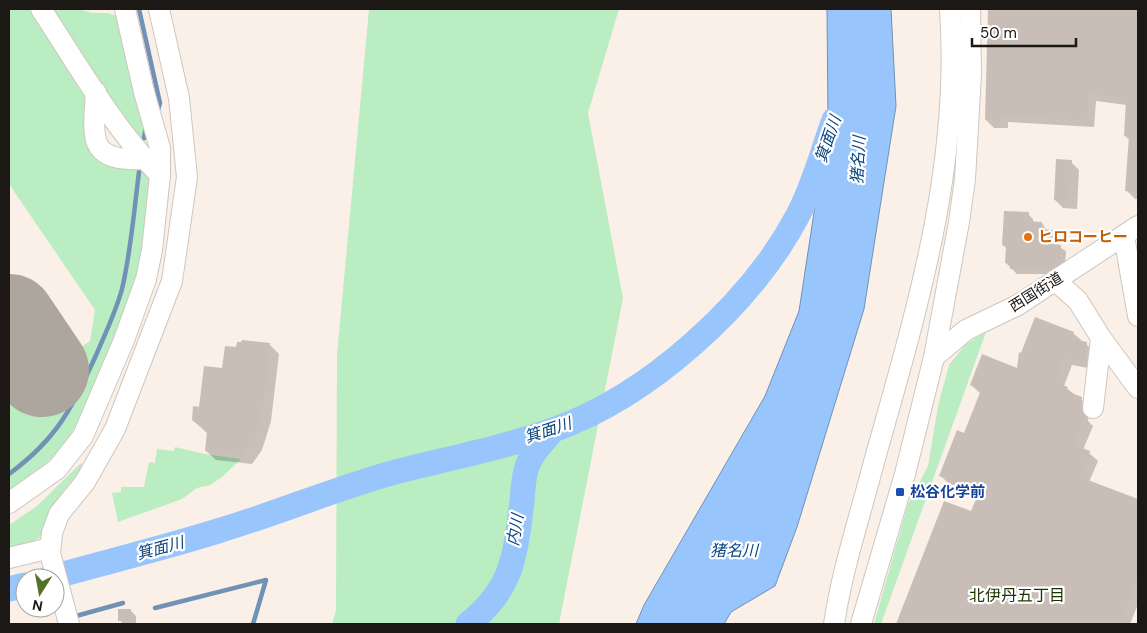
<svg xmlns="http://www.w3.org/2000/svg" width="1147" height="633" viewBox="0 0 1147 633" font-family="'DM Sans','Noto Sans JP',sans-serif">
<style>
.green{fill:#bbedc2}
.water{fill:#98c5fb;stroke:#7291b6}
.shadow{fill:#0003}
.lines{fill:none;stroke-linecap:round;stroke-linejoin:round}
.stream{stroke:#7291b6;stroke-width:4.5}
.river{stroke:#98c5fb;stroke-width:25}
.runway{stroke:#ada69f;stroke-width:94}
.building{fill:#c8beb7}
.minor-casing{stroke:#cfc6be;stroke-width:22}
.minor{stroke:#fff;stroke-width:20}
.food-dot{fill:#e8710a;stroke:#fff;stroke-width:2}
.transit-dot{fill:#1a4fb4;stroke:#fff;stroke-width:2}
.labels{text-anchor:middle;dominant-baseline:central;stroke-width:4.5;stroke-linejoin:round;paint-order:stroke}
.food-label{font-size:15px;font-weight:bold;fill:#c56008;stroke:#fff;text-anchor:start}
.street-label{font-size:15px;fill:#1b1815;stroke:#fff}
.transit-label{font-size:15px;font-weight:bold;fill:#164399;stroke:#fff;text-anchor:start}
.water-label{font-size:16px;font-style:italic;fill:#0c4681;stroke:#fff}
.neighbourhood-label{font-size:16px;fill:#1e3200;stroke:#fff}
</style>
<rect width="100%" height="100%" fill="#faf0e8"/>
<!-- green -->
<g class="green">
<path d="M9 9H34L84 85 86 126 150 175C147 209 145 244 137 277 124 325 100 372 80 418 64 451 38 472 9 493V397L90 341 95 310 9 184Z"/>
<polygon points="49,9 79,9 92,13 108,13 117,16 147,138 144,143 141,141"/>
<polygon points="369,9 619,9 588,113 623,298 559,624 332,624 336,610 337,355"/>
<polygon points="986,332 881,624 874,624 908,504 928,466 938,406 949,365 966,344"/>
<polygon points="175,447 205,454 241,459 222,477 210,485 197,488 182,499 118,522 112,493 121,492 121,487 144,487 149,462 155,463 157,449 174,451"/>
<path d="M81 463 83 466C63 493 49 503 41 537L32 542 9 548V525L37 506Z"/>
</g>
<!-- water -->
<polygon class="water" points="827,9 891,9 896,106 864,309 797,527 775,586 731,612 724,624 636,624 644,605 765,396 799,311 828,121"/>
<!-- shadow -->
<g class="shadow">
<polygon points="989,9 1138,9 1138,199 1135,199 1127,191 1130,140 1125,136 1127,105 1096,101 1094,127 1008,122 1008,128 994,128 986,120"/>
<polygon points="1071,162 1079,170 1077,209 1063,208 1055,200"/>
<polygon points="1028,214 1033,219 1033,223 1042,223 1047,231 1053,231 1059,237 1058,246 1066,251 1065,268 1056,274 1017,274 1006,263 1007,249 1003,245"/>
<polygon points="1073,333 1094,351 1094,369 1072,365 1064,386 1090,407 1088,421 1093,426 1083,450 1089,453 1098,461 1089,482 1138,501 1138,604 1130,624 897,624 945,502 972,513 978,496 949,484 941,476 965,435 981,394 971,385 1018,370"/>
<polygon points="269,344 279,354 271,421 262,450 252,464 216,460 206,451 208,434 193,420 237,349"/>
<polygon points="131,611 136,616 136,624 123,624 120,620"/>
</g>
<g class="lines">
<!-- stream -->
<g class="stream">
<polyline points="139,9 160,103 157,113"/>
<polyline points="144,138 146,127"/>
<path d="M9 474C58 438 72 408 97 353 106 332 116 311 122 289 131 251 134 211 139 172"/>
<polyline points="155,608 266,580 253,624"/>
<polyline points="76,616 123,603"/>
</g>
<!-- river -->
<g class="river">
<path d="M49 578C106 562 164 548 221 530 281 512 339 487 399 471 450 458 503 448 553 430 649 396 751 304 798 215 814 185 822 152 834 120"/>
<polyline points="9,589 25,585"/>
<path d="M468 624C513 589 515 556 522 502 523 490 523 476 528 464 533 451 544 441 553 430"/>
</g>
<!-- runway -->
<polyline class="runway" points="9,321 42,370"/>
</g>
<!-- building -->
<g class="building">
<polygon points="988,9 1138,9 1138,192 1125,191 1129,136 1124,136 1126,99 1089,93 1086,120 1000,115 1000,121 985,120"/>
<polygon points="1056,159 1072,160 1069,201 1054,200"/>
<polygon points="1004,211 1029,212 1028,221 1042,222 1042,229 1054,230 1053,244 1061,245 1060,263 1053,263 1051,269 1010,269 1011,264 1005,263 1006,246 1002,245"/>
<polygon points="1035,317 1074,332 1071,339 1087,342 1086,362 1064,357 1055,382 1068,387 1066,391 1082,397 1080,413 1085,417 1074,445 1090,451 1080,477 1138,499 1138,577 1119,624 896,624 944,501 971,511 979,492 939,476 957,430 964,433 981,390 970,385 982,354 1017,368 1019,352 1021,353"/>
<polygon points="242,340 270,343 262,410 253,440 242,455 205,451 207,432 192,420 193,406 199,407 204,366 222,368 225,346 236,347 237,342 241,342"/>
<rect x="118" y="609" width="13" height="12"/>
</g>
<g class="lines">
<defs>
<g id="minor">
<path d="M41 9C78 65 113 128 160 175"/>
<path d="M96 92C93 139 87 162 145 159"/>
<polyline points="1124,236 1138,316"/>
<polyline points="1056,281 1078,301 1101,338 1093,408"/>
<polyline points="1101,338 1138,388"/>
<polyline points="934,357 966,330 1018,305 1138,226"/>
<polyline points="9,503 57,469 83,436 124,340 146,279 152,250 160,175 160,148 144,92 125,9"/>
<polyline points="9,558 50,548"/>
<polyline points="69,624 50,553 52,533 59,514 85,482 115,429 172,281 187,177 179,98 159,9"/>
<path d="M834 624C842 570 860 516 874 462 916 312 961 168 950 9"/>
<polyline points="861,624 905,474 934,357 959,222 965,179 971,74 970,9"/>
</g>
</defs>
<!-- minor casing -->
<use href="#minor" class="minor-casing"/>
<!-- minor -->
<use href="#minor" class="minor"/>
</g>
<!-- markers -->
<circle class="food-dot" cx="1028" cy="237" r="5"/>
<rect class="transit-dot" x="895" y="487" width="10" height="10" rx="2.5"/>
<g class="labels">
<!-- food labels -->
<g class="food-label">
<text x="1038" y="237">ヒロコーヒー</text>
</g>
<!-- street labels -->
<g class="street-label">
<text transform="translate(1036 292) rotate(-32)">西国街道</text>
</g>
<!-- transit labels -->
<g class="transit-label">
<text x="910" y="492">松谷化学前</text>
</g>
<!-- water labels -->
<g class="water-label">
<text transform="translate(828 139) rotate(-71)">箕面川</text>
<text transform="translate(858 160) rotate(-87)">猪名川</text>
<text transform="translate(548 430) rotate(-18)">箕面川</text>
<text transform="translate(515 530) rotate(-80)">内川</text>
<text transform="translate(160 548) rotate(-15)">箕面川</text>
<text x="734" y="550">猪名川</text>
</g>
<!-- neighbourhood labels -->
<g class="neighbourhood-label">
<text x="1017" y="595">北伊丹五丁目</text>
</g>
</g>
<!-- border -->
<rect width="1147" height="633" fill="none" stroke="#1b1815" stroke-width="20"/>
<!-- north arrow -->
<g transform="translate(40 593) rotate(191)"><circle r="24" fill="#ffffff" stroke="#a4a3a1"/>
<path d="M0-4L9 19L0 12L-9 19Z" fill="#537227"/>
<text y="-8" font-size="14" font-weight="bold" text-anchor="middle" fill="#1b1815">N</text>
</g>
<!-- scale -->
<path d="M972 38v8h104v-8" fill="none" stroke="#1b1815" stroke-width="2.5"/>
<text x="980" y="38" font-size="15" fill="#1b1815" stroke="#ffffff" stroke-width="4" paint-order="stroke">50 m</text>
</svg>
